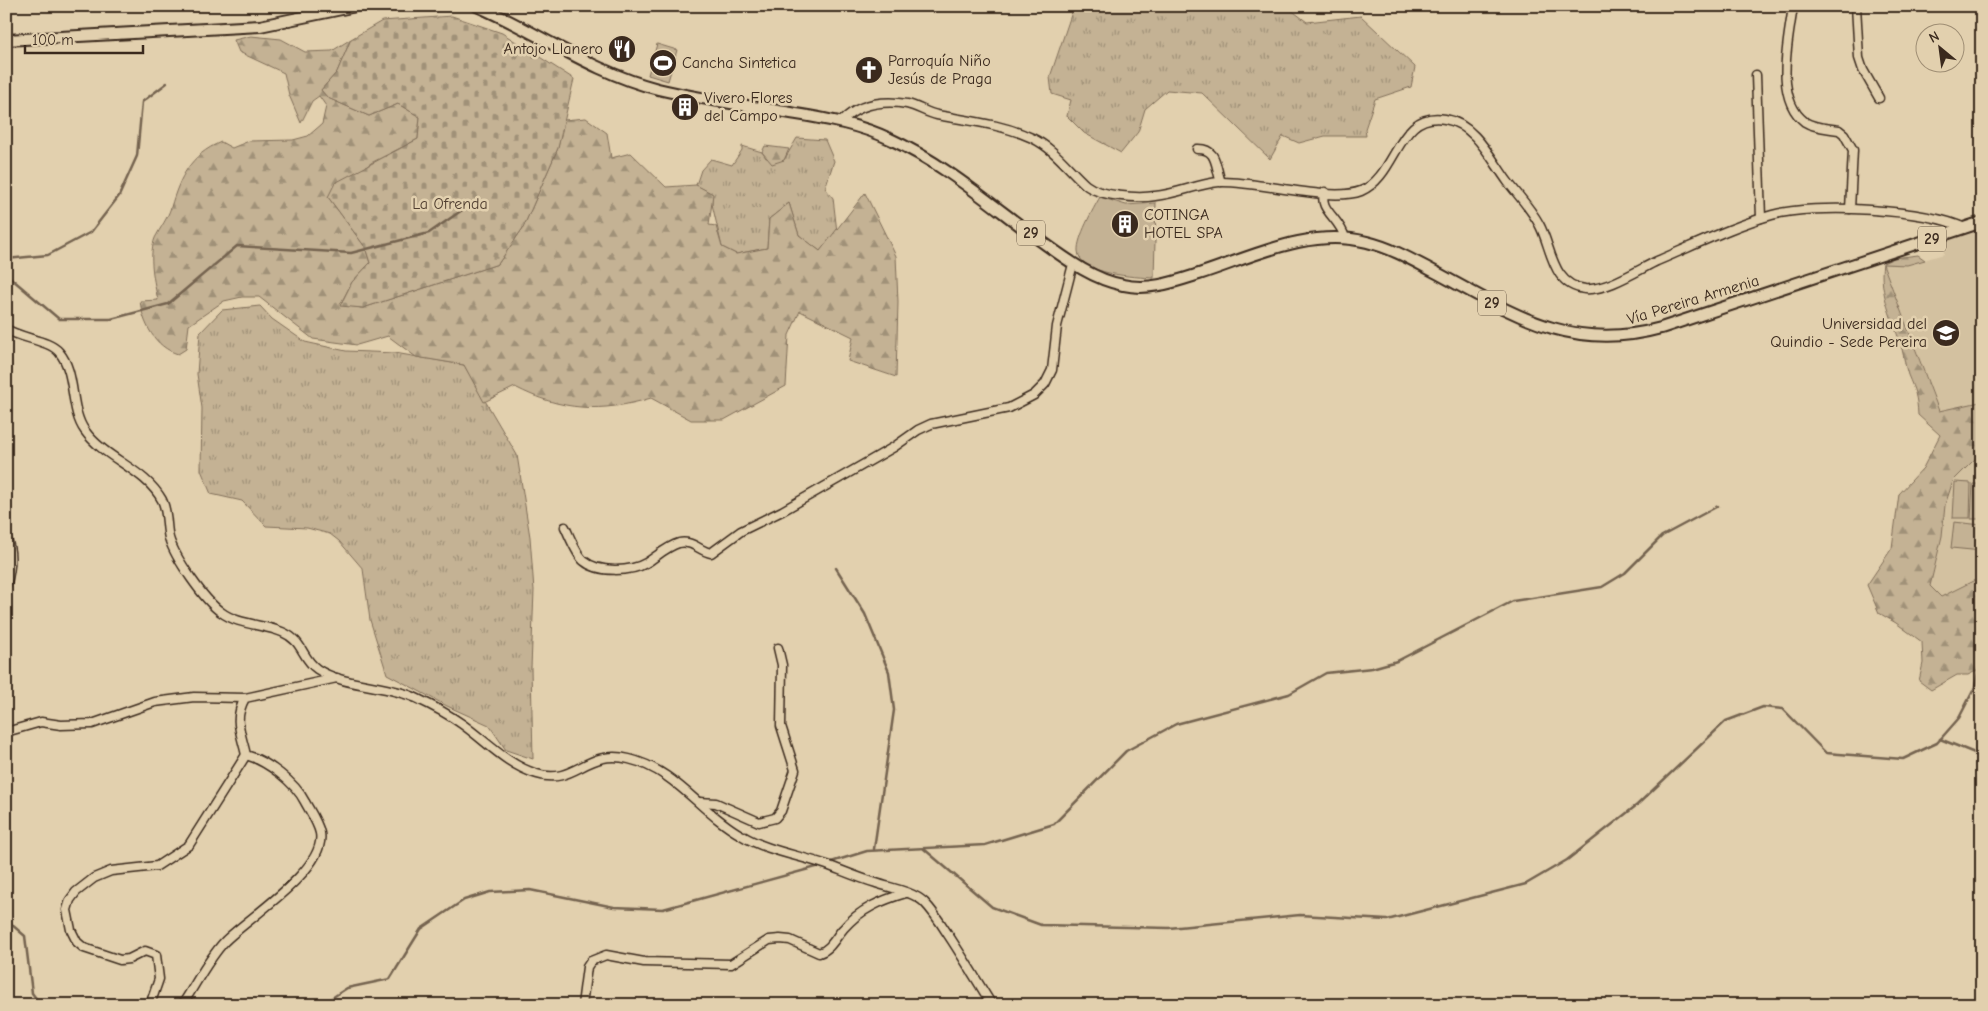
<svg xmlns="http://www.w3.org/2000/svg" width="1988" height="1011" viewBox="0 0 1988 1011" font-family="'Comic Neue',sans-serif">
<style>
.built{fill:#d3c1a0}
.grass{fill:url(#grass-tufts);stroke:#806e59}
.forest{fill:url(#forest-firs);stroke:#806e59}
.cemetery{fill:url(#cemetery-stones);stroke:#806e59}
.park{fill:#c4b294;stroke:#806e59}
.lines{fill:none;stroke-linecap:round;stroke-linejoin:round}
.stream{stroke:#756450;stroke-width:2.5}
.minor-casing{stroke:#3b2a1e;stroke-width:11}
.major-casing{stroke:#3b2a1e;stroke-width:14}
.minor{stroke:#e2d0ae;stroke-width:8}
.major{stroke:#e2d0ae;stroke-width:10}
.labels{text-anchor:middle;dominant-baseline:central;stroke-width:5;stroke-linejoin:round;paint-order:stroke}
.shield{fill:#e2d0ae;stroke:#6d5c49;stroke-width:1}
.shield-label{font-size:15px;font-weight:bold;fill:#3b2a1e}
.poi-label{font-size:16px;fill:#3b2a1e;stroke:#e2d0ae;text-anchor:start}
.park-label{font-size:16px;fill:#503e30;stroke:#e2d0ae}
.street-label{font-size:16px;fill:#3b2a1e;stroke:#e2d0ae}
</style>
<defs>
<pattern id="grass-tufts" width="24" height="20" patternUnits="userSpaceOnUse" patternTransform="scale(1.25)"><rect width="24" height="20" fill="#c4b294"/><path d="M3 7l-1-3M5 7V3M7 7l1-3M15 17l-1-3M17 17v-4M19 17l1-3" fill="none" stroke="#a09178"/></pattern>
<pattern id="forest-firs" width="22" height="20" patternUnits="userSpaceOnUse" patternTransform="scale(1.25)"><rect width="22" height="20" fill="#c4b294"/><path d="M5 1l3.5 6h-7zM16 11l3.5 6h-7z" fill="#a09178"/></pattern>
<pattern id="cemetery-stones" width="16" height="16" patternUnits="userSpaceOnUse" patternTransform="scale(1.25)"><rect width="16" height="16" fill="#c4b294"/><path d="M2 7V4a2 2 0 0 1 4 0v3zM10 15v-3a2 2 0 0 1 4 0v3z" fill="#a09178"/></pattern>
</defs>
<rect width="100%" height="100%" fill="#e2d0ae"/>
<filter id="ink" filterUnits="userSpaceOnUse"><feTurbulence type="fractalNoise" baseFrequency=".02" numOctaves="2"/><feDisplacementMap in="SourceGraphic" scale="10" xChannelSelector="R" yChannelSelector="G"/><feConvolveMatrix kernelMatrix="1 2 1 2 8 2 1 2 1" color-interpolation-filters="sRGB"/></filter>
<g filter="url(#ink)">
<!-- built -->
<g class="built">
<polygon points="1982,230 1982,405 1980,402 1940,412 1883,263 1907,265 1944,254 1943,242"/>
<polygon points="1982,446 1982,573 1977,578 1941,597 1930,586 1942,536 1945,505 1953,481 1975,459"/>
</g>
<!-- grass -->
<g class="grass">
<polygon points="1074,6 1286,6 1307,22 1361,16 1415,67 1411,87 1375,99 1365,129 1366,136 1325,136 1299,143 1283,136 1270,159 1202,93 1167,90 1145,109 1138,132 1121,153 1084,133 1067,116 1071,100 1052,94 1050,77"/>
<polygon points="797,138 825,140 834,161 825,188 833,198 837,232 820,251 799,235 789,203 769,219 767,248 736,254 722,247 712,204 712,194 696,185 701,170 711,159 732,165 742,150 742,146 762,152 766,158 784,160"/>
<polygon points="260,306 272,319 305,342 346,351 395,353 464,365 517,455 530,537 534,590 531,668 533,759 506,750 489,725 447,706 387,674 370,620 363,569 339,541 330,534 307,528 266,526 242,501 211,494 201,470 202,408 197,374 200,333 222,310"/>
</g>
<!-- forest -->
<g class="forest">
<path d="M251 36 281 39 305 52 332 51 351 39 337 72 321 90 328 98 369 116 398 104 420 117 418 139 371 163 328 197 365 247 370 263 352 282 340 305 363 308 498 264 523 228 558 148 564 120 586 118 607 133 611 158 631 153 666 187 696 185 713 194 709 225 716 226 722 247 736 254 767 248 769 219 789 203 799 235 820 251 865 193 896 256 898 302 896 377 848 361 853 337 800 311 789 335 786 386 724 420H691L651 398C602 413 561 411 515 387L484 402 464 365 416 357 388 336 357 345 313 339 259 297H242L224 301 189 325 186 349 178 354C155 347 143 324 140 301L158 300C154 282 148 256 155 238 160 228 168 218 171 207 180 177 190 155 221 142L232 148 249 141 293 140 308 136 322 124 326 106 319 96 312 101 301 123 289 95 284 73 239 52 234 40Z"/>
<polygon points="765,146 789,149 784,160 772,164 762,152"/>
<path d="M1918 255 1925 260 1907 265 1883 264 1939 411 1980 402 1982 405V446L1975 459 1953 481 1945 505 1942 536 1930 586 1941 597 1977 579 1982 573V668L1968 675H1957L1931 690 1919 681 1923 663 1922 642 1896 623 1879 613 1867 585 1892 548 1899 494 1923 468 1940 435 1918 415C1917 395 1915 392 1908 375 1905 366 1904 357 1902 349 1894 321 1878 293 1883 263L1894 258Z"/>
</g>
<!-- cemetery -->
<polygon class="cemetery" points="452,16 502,33 574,79 558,148 523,228 498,264 363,308 340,306 352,282 370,263 365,247 328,197 335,183 418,139 420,117 398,104 369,116 328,98 321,90 337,72 351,39 382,21"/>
<!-- park -->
<g class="park">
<polygon points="657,44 677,50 668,81 648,75"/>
<path d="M1100 197 1126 205 1156 203 1154 278C1136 277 1079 275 1078 251 1077 238 1093 209 1100 197Z"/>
<polygon points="1955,482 1971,483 1970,518 1953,518"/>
<polygon points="1973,484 1982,484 1982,519 1971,519"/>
<polygon points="1954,522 1982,525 1982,551 1951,548"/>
</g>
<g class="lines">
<!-- stream -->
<g class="stream">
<polyline points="6,259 48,255 91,232 119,196 137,156 142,102 167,83"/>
<polyline points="6,274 59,319 111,319 168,304 237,246 351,253 429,233 468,206"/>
<polyline points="836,568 865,614 889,672 894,710 874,849"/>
<polyline points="1940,739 1982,756"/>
<polyline points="924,849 992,907 1041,925 1169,928 1300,915 1387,920 1526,884 1567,860 1637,805 1726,721 1763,707 1783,709 1826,753 1903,759 1937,743 1959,718 1975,687 1982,652"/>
<polyline points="828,863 867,851 985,845 1054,824 1126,751 1176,724 1289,694 1326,673 1372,668 1397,661 1513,601 1602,587 1625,573 1662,536 1718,506"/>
<polyline points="6,924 11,924 25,936 32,993 41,1005"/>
<polyline points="321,1005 347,988 390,979 421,929 464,900 490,892 530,890 614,907 663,909 820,866"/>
</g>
<defs>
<g id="minor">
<path d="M1793 6C1789 39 1773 98 1805 122 1814 128 1828 128 1839 130L1844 134 1853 150 1850 209"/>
<polyline points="1856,6 1859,58 1863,70 1879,98"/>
<polyline points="1756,75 1761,218"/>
<path d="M841 122C858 104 882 100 907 104 917 106 927 113 937 115 969 121 1002 124 1032 138 1055 149 1068 169 1086 185 1100 196 1138 199 1155 196 1177 194 1197 184 1219 182 1256 180 1330 203 1361 191 1398 176 1397 110 1445 119 1475 124 1491 159 1508 182 1518 195 1531 209 1539 224 1552 247 1551 285 1585 289 1606 291 1638 270 1657 261 1695 245 1733 226 1772 215 1816 203 1924 209 1965 228"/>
<path d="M1197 149C1218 148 1215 167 1221 182"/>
<path d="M1325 192C1317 209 1340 218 1345 238"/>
<path d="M6 329C22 339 49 340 59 352 77 373 69 409 85 431 105 459 145 469 162 500 168 512 166 526 169 538 175 558 204 600 221 612 238 625 263 624 282 632 304 641 301 658 317 669 344 687 386 684 416 698 431 705 448 714 462 724 486 741 507 765 537 774 575 786 586 748 629 759 676 770 701 813 741 835 767 851 798 855 827 865 843 871 859 878 876 883 890 888 912 891 924 902 933 911 940 922 947 933 963 957 977 981 992 1005"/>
<path d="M565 527C569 535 577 556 584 561 598 573 631 572 646 563 657 556 668 546 679 543 692 540 700 551 711 553L741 531 782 511 894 447 918 430 931 424 1009 408 1034 395 1045 384 1052 370 1057 326 1073 264"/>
<path d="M6 537C13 552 11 569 6 586"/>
<polyline points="6,732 41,722 61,725 92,724 155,702 194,697 245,698"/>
<polyline points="699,802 716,803 759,822 775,818 781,811 795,770 781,726 782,665 778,648"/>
<polyline points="150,1005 159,979 156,955 145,951 129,959 120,960 84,948 77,942 71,930 67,910 70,900 76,892 94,878 111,871 157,866 189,845 246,755"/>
<path d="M182 1005C196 984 208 959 225 941 248 918 327 869 320 833 318 823 310 811 305 802 295 782 267 761 246 755 241 732 233 720 245 698L337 678"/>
<path d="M582 1005 587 967 591 961 606 955 644 962 731 964 769 940 780 939 790 940 819 953C831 949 835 938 843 929 860 909 882 900 906 893"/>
</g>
<g id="major">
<path d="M477 6C538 32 593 73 658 89 700 99 742 105 785 112 820 118 857 123 890 139 943 163 988 202 1034 236 1061 255 1090 279 1123 285 1149 291 1174 282 1199 274 1252 257 1310 227 1367 242 1392 248 1414 261 1437 273 1513 314 1571 353 1661 328L1982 222"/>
<polyline points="6,40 260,26 356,6"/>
</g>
</defs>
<!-- minor casing -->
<use href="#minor" class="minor-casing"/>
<!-- major casing -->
<use href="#major" class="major-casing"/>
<!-- minor -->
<use href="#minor" class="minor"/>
<!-- major -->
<use href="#major" class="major"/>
</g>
</g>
<!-- icons -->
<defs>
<symbol id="restaurant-disc" viewBox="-11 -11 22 22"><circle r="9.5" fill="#3b2a1e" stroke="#e2d0ae"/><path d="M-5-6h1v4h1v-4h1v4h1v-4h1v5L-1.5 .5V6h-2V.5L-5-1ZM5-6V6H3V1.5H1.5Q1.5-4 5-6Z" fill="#fff"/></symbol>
<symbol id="stadium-disc" viewBox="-11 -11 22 22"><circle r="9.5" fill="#3b2a1e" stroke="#e2d0ae"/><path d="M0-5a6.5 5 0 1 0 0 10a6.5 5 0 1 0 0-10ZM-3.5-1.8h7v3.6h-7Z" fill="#fff"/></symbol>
<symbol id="church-disc" viewBox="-11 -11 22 22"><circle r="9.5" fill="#3b2a1e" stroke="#e2d0ae"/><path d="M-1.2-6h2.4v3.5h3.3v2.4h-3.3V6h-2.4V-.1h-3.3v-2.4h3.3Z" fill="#fff"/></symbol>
<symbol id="building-disc" viewBox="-11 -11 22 22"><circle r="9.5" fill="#3b2a1e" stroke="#e2d0ae"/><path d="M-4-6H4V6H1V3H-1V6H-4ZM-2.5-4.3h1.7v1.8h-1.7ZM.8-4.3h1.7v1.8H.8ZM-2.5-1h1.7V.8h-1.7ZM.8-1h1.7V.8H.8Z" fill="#fff"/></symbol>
<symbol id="university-disc" viewBox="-11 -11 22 22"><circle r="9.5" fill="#3b2a1e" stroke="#e2d0ae"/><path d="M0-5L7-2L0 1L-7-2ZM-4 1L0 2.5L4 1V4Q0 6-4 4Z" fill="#fff"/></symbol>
</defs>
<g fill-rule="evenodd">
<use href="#restaurant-disc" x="606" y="33" width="32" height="32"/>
<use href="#stadium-disc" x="647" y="47" width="32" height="32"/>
<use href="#church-disc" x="853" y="54" width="32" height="32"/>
<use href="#building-disc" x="669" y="91" width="32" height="32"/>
<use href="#building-disc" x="1109" y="208" width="32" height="32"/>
<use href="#university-disc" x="1930" y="317" width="32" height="32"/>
</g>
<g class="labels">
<!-- shield labels -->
<g class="shield">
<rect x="1017" y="220.5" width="28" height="25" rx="4"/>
<rect x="1918" y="226.5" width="28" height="25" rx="4"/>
<rect x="1478" y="290.5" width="28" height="25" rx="4"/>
</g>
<g class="shield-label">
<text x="1031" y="233">29</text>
<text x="1932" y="239">29</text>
<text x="1492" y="303">29</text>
</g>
<!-- poi labels -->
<g class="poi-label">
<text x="603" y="49" text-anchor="end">Antojo Llanero</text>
<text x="888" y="61">Parroquía Niño<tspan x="888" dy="18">Jesús de Praga</tspan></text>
<text x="682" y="63">Cancha Sintetica</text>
<text x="704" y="98">Vivero Flores<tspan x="704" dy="18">del Campo</tspan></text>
<text x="1144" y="215">COTINGA<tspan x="1144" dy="18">HOTEL SPA</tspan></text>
<text x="1927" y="324" text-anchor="end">Universidad del<tspan x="1927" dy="18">Quindio - Sede Pereira</tspan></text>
</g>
<!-- park labels -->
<g class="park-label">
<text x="450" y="204">La Ofrenda</text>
</g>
<!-- street labels -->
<g class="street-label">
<text transform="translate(1693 300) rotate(-17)">Vía Pereira Armenia</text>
</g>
</g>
<!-- margin -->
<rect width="1988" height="1011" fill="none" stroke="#e2d0ae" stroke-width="25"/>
<rect x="12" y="12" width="1963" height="986" fill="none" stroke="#3b2a1e" stroke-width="2" filter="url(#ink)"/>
<!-- north arrow -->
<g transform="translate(1940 48) rotate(331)"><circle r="24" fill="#e2d0ae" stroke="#9f8e74"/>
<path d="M0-4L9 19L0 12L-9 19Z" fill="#3b2a1e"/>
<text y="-8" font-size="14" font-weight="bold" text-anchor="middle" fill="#3b2a1e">N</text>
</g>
<!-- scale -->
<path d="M25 45v8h118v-8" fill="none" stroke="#3b2a1e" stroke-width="2.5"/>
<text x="32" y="45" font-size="15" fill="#3b2a1e" stroke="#e2d0ae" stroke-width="4" paint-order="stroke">100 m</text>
</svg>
